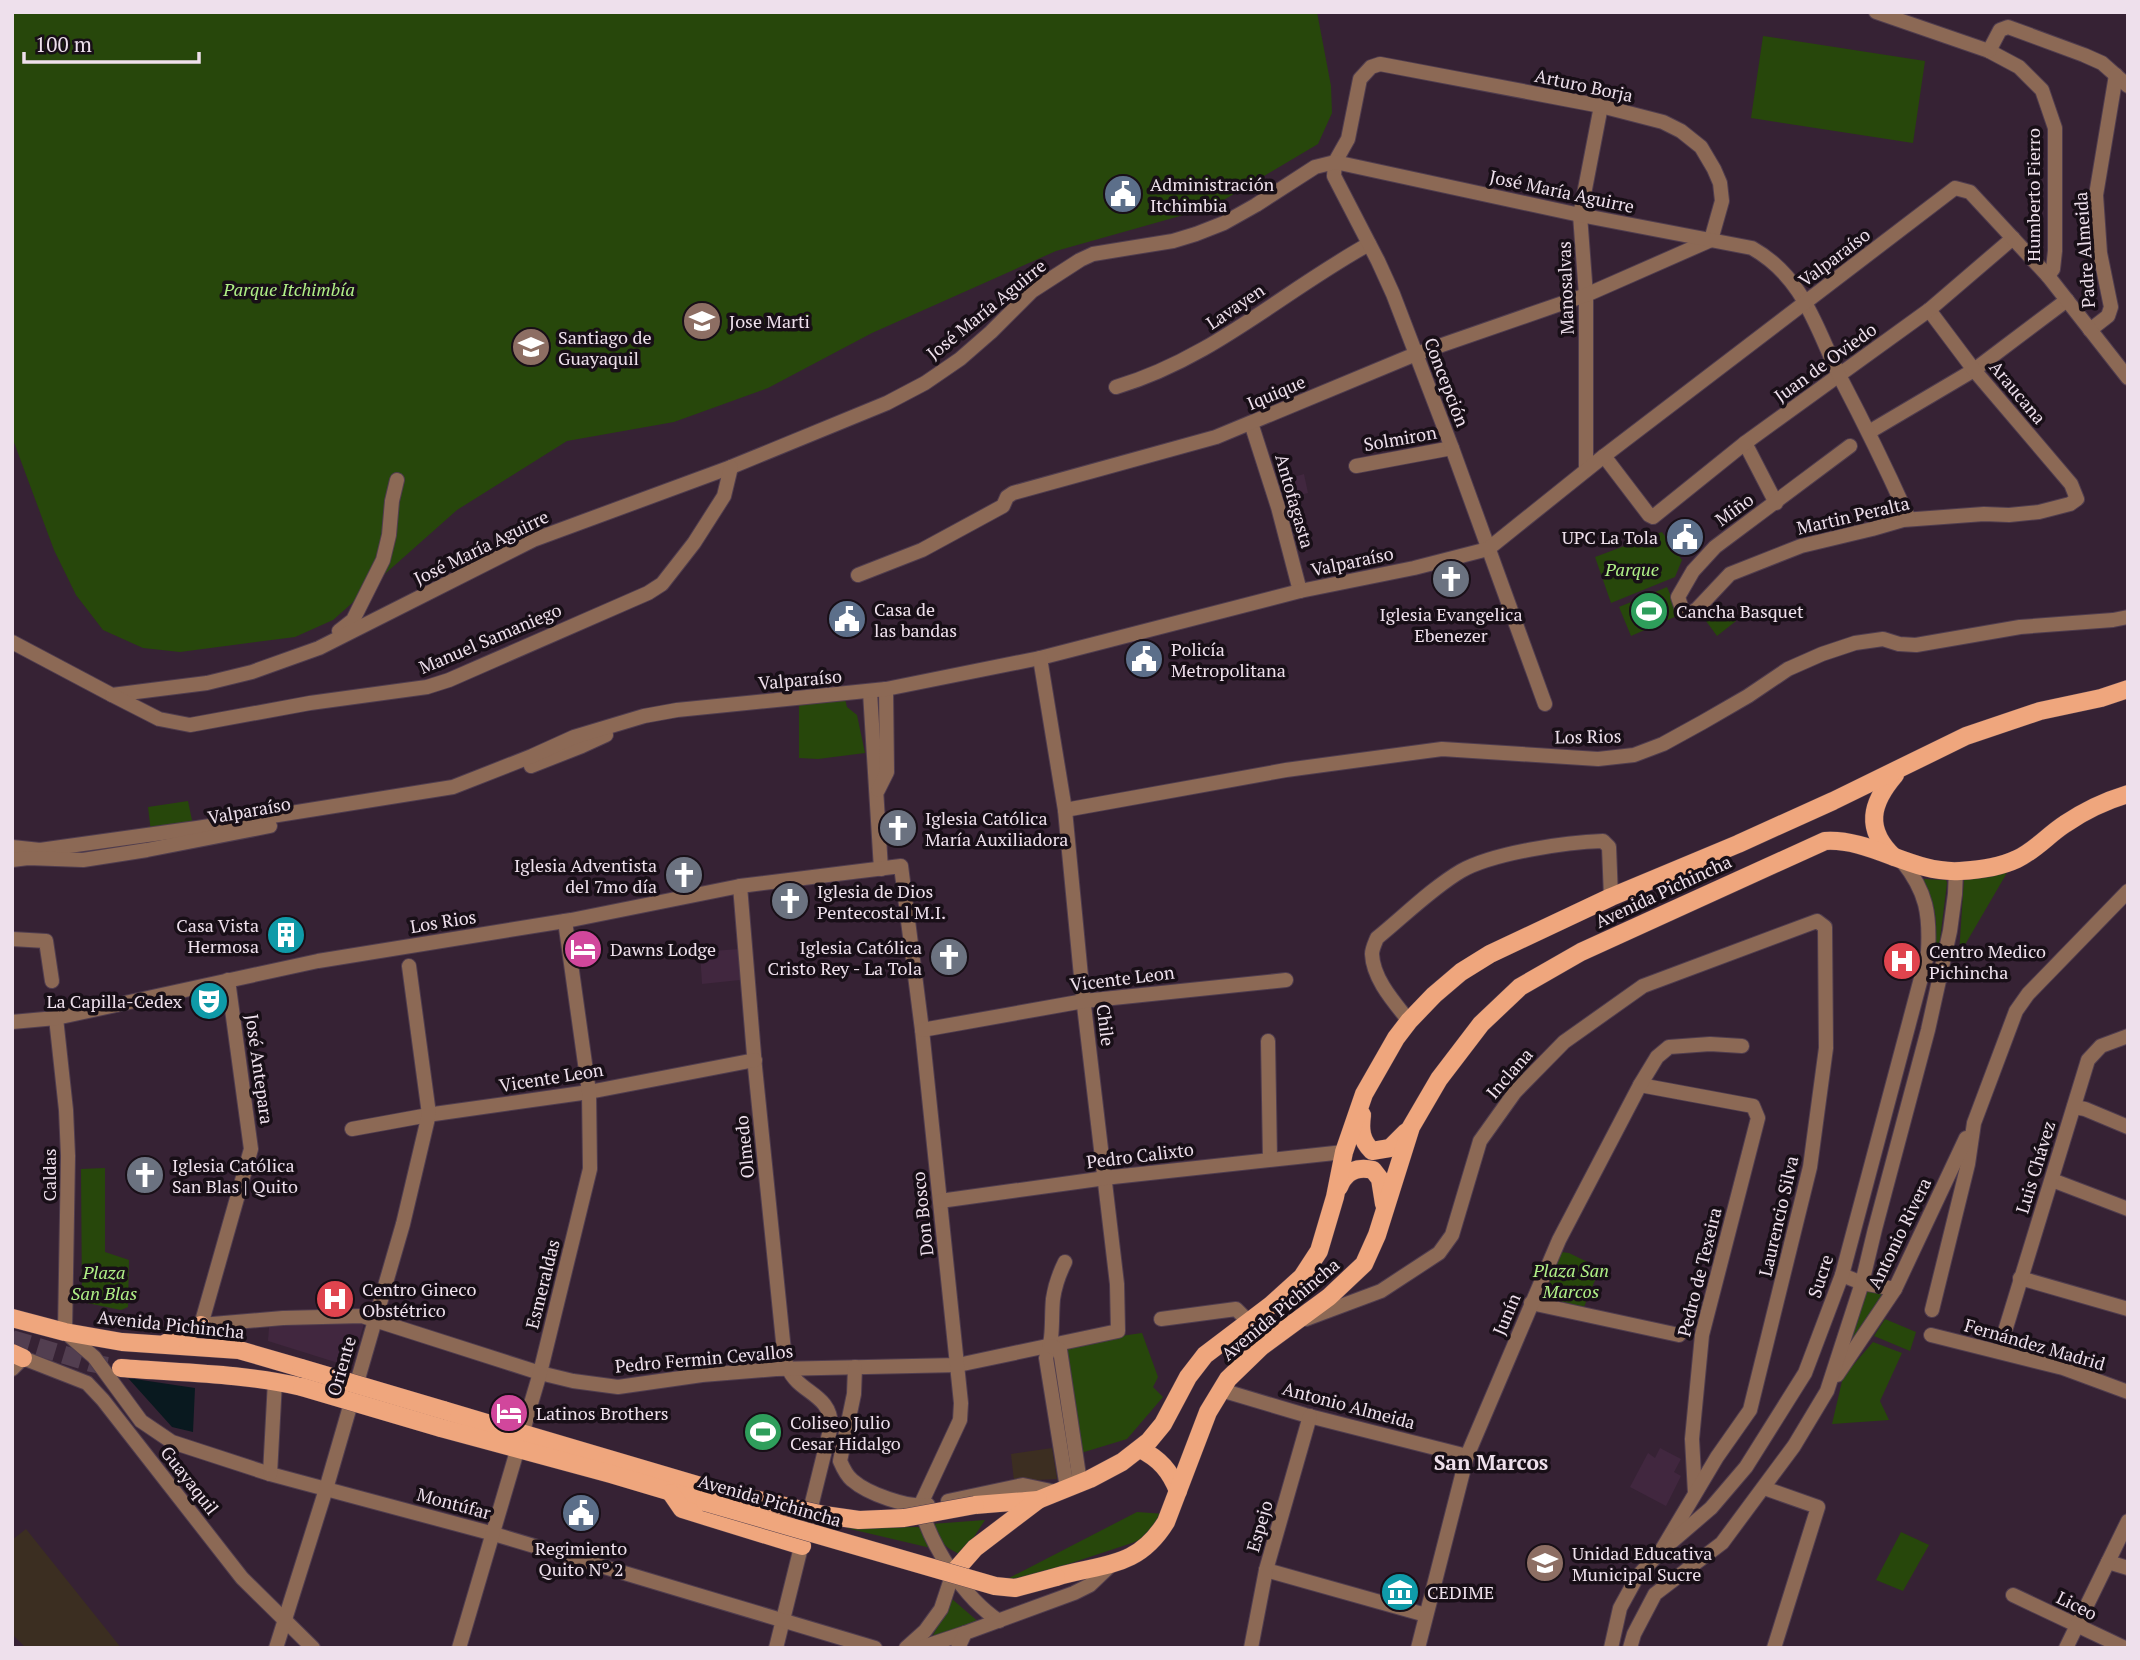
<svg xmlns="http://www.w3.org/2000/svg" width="2140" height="1660" viewBox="0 0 2140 1660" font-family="'PT Serif',serif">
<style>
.commercial{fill:#3b2e21}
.industrial{fill:#3c2e21}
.built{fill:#41273f}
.green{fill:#27470b}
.water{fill:#09191f}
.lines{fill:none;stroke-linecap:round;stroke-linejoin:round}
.major-tunnel{stroke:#523e50;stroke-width:18;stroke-dasharray:18 9;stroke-linecap:butt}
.minor-casing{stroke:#503d4e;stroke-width:16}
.major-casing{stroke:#503d4e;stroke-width:19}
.minor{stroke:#8c6955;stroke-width:14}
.major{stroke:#efa67d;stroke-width:18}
.major-bridge-casing{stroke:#503d4e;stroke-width:19;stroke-linecap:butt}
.major-bridge{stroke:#efa67d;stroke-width:18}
.labels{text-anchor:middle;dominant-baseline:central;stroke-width:7;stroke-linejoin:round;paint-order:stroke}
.street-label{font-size:18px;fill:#eee0ec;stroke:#180f17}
.poi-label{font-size:18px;fill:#eee0ec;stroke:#180f17;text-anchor:start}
.park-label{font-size:18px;font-style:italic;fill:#b0f087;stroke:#180f17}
.quarter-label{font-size:21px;font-weight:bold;fill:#eee0ec;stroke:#180f17}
</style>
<rect width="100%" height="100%" fill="#362234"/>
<!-- commercial -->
<polygon class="commercial" points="26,1529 118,1644 121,1648 26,1648 12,1634 12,1540"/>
<!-- industrial -->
<polygon class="industrial" points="1052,1448 1057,1479 1014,1481 1011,1454"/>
<!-- built -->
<g class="built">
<polygon points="1304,474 1308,493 1284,499 1280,481"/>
<polygon points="739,949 740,980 702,984 700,952"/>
<polygon points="360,1320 364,1324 351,1367 268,1341 269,1327"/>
<polygon points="1660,1448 1681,1459 1674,1472 1681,1476 1666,1506 1630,1487 1648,1453 1655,1458"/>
</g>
<!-- green -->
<g class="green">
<polygon points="12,12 1317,12 1331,86 1332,113 1318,144 1212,207 1056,251 872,333 768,388 674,422 567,441 457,510 333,620 295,637 180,652 143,648 103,630 76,595 54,550 12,437"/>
<polygon points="1763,36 1925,61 1913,143 1751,118"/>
<polygon points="1662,532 1682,560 1675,577 1611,603 1595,557"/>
<polygon points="1667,587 1679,615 1631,636 1619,607"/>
<polygon points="1725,606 1736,621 1717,636 1706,621"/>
<polygon points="845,699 847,707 857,715 865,753 818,759 799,758 799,704"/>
<polygon points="188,801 193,825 151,832 148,807"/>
<polygon points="2008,871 1959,955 1964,878 1973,879"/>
<path d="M1922 879 1946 880 1947 883 1939 947 1936 945C1937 918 1936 903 1922 879Z"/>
<polygon points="105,1168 105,1252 129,1260 128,1307 121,1310 82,1302 81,1169"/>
<polygon points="1561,1252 1569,1253 1600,1268 1584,1307 1540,1296"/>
<polygon points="1867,1291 1882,1294 1844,1355"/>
<polygon points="1885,1319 1916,1332 1910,1351 1874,1336"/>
<polygon points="1142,1333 1158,1377 1153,1387 1163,1397 1127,1439 1081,1453 1065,1344"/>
<polygon points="1873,1342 1902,1353 1880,1401 1889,1420 1832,1424 1843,1377"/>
<polygon points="1137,1512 1165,1514 1144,1538 1132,1543 1014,1582 1009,1578"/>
<path d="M985 1520 962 1555C944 1548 940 1541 931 1524Z"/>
<polygon points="921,1527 935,1549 846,1528"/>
<polygon points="1901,1532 1929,1545 1903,1591 1876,1580"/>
<polygon points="952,1599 981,1624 932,1637"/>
</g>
<!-- water -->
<polygon class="water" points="128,1378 195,1388 193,1432 172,1427"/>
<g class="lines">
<!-- major-tunnel -->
<polyline class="major-tunnel" points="12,1339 91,1363 113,1367"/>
<defs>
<g id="minor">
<polyline points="1876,12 1989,51 2019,67 2042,90 2055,128 2055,251 2053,269 2048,276"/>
<polyline points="1989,51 2000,30 2008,27 2084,55 2102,63 2128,86"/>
<polyline points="2090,330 2108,316 2111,307 2100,253 2096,195 2116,75"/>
<path d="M1116 387C1213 358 1282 292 1369 244"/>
<polyline points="1251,423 1278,507 1300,591"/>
<polyline points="1869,432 1974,370 2067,300"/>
<polyline points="1745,443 1776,503"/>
<polyline points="1850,446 1715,547 1693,571 1678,597 1683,612 1691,613 1697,609 1730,574 1801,546 1872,529 1903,520 1984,514 2009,515 2039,512 2070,504 2077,499 2071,484 1974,370 1929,310"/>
<polyline points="1604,456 1649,515 1653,517 1745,443 1929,310 2013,238"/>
<polyline points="1356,466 1452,448"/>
<polyline points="1586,470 1586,295 1580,215 1601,106"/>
<polyline points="858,575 922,550 1003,506 1007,497 1013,493 1216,437 1411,356 1416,354 1586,295 1711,240 1722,201 1720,183 1714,169 1701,147 1681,131 1663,122 1601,106 1380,64 1371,67 1360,79 1348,139 1335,162 1334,176 1378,261 1393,294 1452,448 1545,704"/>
<polyline points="339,631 353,620 383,560 389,535 392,501 397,480"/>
<path d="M12 642 112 695 207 683 252 672 319 648 533 540 731 467 887 403 925 383 960 359 991 332 1032 291 1080 260 1093 254 1173 241 1196 234 1224 223 1256 205 1315 167 1335 162 1580 215 1752 248C1805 278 1816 329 1841 379 1865 425 1888 472 1909 519"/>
<polyline points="870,692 881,869"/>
<polyline points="112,695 159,719 190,725 310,703 427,687 449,680 648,593 662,584 694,543 724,496 731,467"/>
<polyline points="531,766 582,746 606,735"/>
<polyline points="878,790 887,772 886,689"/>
<polyline points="1065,810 1286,770 1442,749 1598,759 1634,755 1663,744 1703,722 1748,696 1788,669 1822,654 1855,643 1883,639 1899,644 1916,645 2020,627 2113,620 2128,617"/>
<polyline points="12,847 40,850 197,828 453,787 532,756 574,737 644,716 677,710 886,689 1040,658 1300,591 1414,568 1488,549 1604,456 1955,188 1970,192 2048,276 2128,378"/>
<polyline points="12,860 28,858 83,860 147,850 270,826"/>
<path d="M740 886 755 1067 784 1351C785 1356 785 1364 788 1368 799 1394 831 1393 831 1426L776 1648"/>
<polyline points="12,939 46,941 52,981"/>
<polyline points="228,980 251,1149 201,1325 283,1318 362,1316 540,1373 573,1381 618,1387 702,1375 776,1369 958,1365 1118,1331 1117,1284 1083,997 1065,810 1040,658"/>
<polyline points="56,1018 66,1110 68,1156 65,1332 94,1357 141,1421 172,1442 270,1474 494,1534 875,1648"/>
<path d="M1409 1021C1394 1002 1373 979 1372 954 1372 949 1375 943 1377 938 1403 917 1432 888 1461 871 1493 853 1566 842 1603 841L1609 847 1611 897"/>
<path d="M12 1022 56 1018 318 961 571 920 740 886 901 866 922 1030 961 1403 960 1420 920 1506C932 1547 963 1597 999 1621"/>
<polyline points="922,1030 1084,1001 1286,980"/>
<polyline points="1268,1041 1270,1159"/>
<polyline points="1640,1085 1753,1106 1758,1118 1702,1335 1692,1439 1695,1493"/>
<polyline points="2074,1107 2085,1109 2128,1127"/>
<polyline points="352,1129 434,1114 589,1092 755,1060"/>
<polyline points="2052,1180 2128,1209"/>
<polyline points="940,1201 1113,1177 1344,1152"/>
<path d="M1065 1262C1059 1274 1055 1285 1053 1299 1051 1320 1054 1338 1046 1358L1067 1488"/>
<polyline points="1842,1275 1862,1283 1895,1289"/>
<polyline points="2020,1278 2128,1309"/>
<polyline points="1531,1303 1679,1335"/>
<polyline points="1932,1310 1968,1164 1974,1123 2016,1011 2028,994 2128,891"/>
<polyline points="1161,1319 1236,1309 1249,1322"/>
<polyline points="1306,1319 1381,1291 1439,1253 1452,1235 1480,1141 1515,1092 1564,1042 1643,986 1817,921 1825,927 1826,1048 1810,1167 1750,1410 1717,1457 1661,1551"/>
<polyline points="2005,1331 2088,1060 2101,1046 2128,1036"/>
<polyline points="1931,1335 2063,1368 2128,1392"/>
<polyline points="1051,1346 1060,1350 1080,1482"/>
<path d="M855 1367 854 1394 840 1461C843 1468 846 1475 852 1480 868 1494 908 1508 928 1505"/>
<polyline points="12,1369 23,1358 87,1383 103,1400 242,1578 313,1648"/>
<polyline points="1837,1375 1895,1289 1966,1138"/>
<polyline points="1221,1390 1305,1415 1467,1456"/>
<polyline points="270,1474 275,1381"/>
<polyline points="1764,1488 1818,1507 1774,1648"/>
<polyline points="948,1501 1023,1485 1056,1492"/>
<polyline points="2108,1562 2128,1568"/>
<polyline points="1266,1570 1426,1615"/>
<polyline points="2013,1595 2125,1648"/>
<polyline points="276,1648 326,1489 403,1224 429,1114 409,966"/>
<polyline points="459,1648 540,1373 590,1169 589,1092 565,921"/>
<polyline points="906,1648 925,1631 941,1609 953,1573"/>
<polyline points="920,1648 965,1633"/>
<polyline points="958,1648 965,1633 1074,1593 1090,1585 1111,1565"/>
<polyline points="1251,1648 1266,1570 1310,1416"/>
<polyline points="1418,1648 1467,1456 1559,1240 1640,1085 1657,1057 1669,1047 1710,1044 1742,1046"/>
<path d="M1611 1648 1620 1608 1637 1577 1661 1551 1711 1508 1746 1467 1805 1373 1842 1275 1928 952C1930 915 1927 892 1902 861"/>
<polyline points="1630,1648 1634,1634 1655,1594 1722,1543 1794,1446 1827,1391 1862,1283 1875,1229 1928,1030 1950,931 1955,894 1956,871"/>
<polyline points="2066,1648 2128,1521"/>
</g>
<g id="major">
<path d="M1894 857C1864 829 1871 803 1895 775"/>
<path d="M1362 1115C1360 1130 1361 1140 1372 1151L1390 1148 1406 1132"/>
<path d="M1339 1187C1345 1171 1358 1166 1373 1170L1380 1179 1384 1204"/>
<polyline points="12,1318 65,1332 122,1342 239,1350 301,1368"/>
<polyline points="166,1343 201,1325"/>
<polyline points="12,1353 23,1358"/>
<path d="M121 1368C182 1373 241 1373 302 1387"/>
<polyline points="443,1410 707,1488"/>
<polyline points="441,1428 611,1474 705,1502"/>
<path d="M1140 1449C1160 1459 1170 1471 1178 1491"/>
<polyline points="671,1493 682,1509 802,1546"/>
<polyline points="975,1505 1038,1500 1090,1479 1122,1462 1149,1441 1163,1424 1188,1377 1205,1355 1271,1305 1302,1277 1319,1251 1335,1197 1344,1152 1364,1094 1396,1038 1409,1021 1434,995 1461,972 1490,954 1611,897 1738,844 1833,801 1966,736 2040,711 2101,698 2128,689"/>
<polyline points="953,1573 975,1548 1038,1500"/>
<path d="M1056 1577C1103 1563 1137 1569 1166 1522L1208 1412 1228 1379 1261 1347 1329 1297 1364 1264 1377 1235 1411 1127 1439 1079 1481 1024 1520 987 1581 952 1825 841C1871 838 1912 874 1960 871 1979 870 2000 867 2017 859 2036 850 2048 835 2065 824 2084 811 2105 801 2128 794"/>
</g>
</defs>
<!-- minor casing -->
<use href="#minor" class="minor-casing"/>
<!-- major casing -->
<use href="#major" class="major-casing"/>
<!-- minor -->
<use href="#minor" class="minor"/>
<!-- major -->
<use href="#major" class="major"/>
<defs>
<g id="major-bridge">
<polyline points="301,1368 443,1410"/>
<polyline points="302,1387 441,1428"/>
<polyline points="707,1488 824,1515 859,1520 904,1518 975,1505"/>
<polyline points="705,1502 995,1586 1015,1588 1056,1577"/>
</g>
</defs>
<!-- major-bridge casing -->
<use href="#major-bridge" class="major-bridge-casing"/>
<!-- major-bridge -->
<use href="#major-bridge" class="major-bridge"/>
</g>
<!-- icons -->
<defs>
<symbol id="civic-disc" viewBox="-11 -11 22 22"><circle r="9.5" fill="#5c6f8a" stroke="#180f17"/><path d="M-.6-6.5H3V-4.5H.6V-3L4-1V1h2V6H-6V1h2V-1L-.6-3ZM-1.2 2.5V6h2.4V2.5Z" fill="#fff"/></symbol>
<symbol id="school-disc" viewBox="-11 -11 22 22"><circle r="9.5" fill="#8d6e63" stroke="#180f17"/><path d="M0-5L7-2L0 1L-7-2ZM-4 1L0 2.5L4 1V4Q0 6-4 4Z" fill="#fff"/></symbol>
<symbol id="church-disc" viewBox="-11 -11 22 22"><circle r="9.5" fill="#6b7280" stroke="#180f17"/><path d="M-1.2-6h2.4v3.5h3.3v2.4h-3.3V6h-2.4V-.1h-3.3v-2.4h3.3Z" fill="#fff"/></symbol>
<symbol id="stadium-disc" viewBox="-11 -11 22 22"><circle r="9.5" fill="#2e9e5b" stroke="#180f17"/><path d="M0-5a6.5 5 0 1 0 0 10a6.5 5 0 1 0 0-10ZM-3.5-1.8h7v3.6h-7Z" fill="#fff"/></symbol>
<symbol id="building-disc" viewBox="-11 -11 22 22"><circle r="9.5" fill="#0f9aa8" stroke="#180f17"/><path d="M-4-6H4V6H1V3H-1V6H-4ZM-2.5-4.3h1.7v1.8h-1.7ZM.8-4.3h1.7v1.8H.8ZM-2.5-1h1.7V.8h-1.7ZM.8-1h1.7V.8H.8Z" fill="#fff"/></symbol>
<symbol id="hotel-disc" viewBox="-11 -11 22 22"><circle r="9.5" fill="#d1479c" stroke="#180f17"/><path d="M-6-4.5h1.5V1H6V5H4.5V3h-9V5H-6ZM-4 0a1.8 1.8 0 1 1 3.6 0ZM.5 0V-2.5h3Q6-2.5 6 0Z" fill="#fff"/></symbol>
<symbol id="hospital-disc" viewBox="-11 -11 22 22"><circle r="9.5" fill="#e0444e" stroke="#180f17"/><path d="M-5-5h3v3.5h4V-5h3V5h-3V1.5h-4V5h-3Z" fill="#fff"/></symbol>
<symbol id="theatre-disc" viewBox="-11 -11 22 22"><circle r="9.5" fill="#0f9aa8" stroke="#180f17"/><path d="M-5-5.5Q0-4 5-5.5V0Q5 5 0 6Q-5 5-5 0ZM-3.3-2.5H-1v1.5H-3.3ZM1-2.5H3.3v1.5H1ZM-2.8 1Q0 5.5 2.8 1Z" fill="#fff"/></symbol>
<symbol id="museum-disc" viewBox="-11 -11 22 22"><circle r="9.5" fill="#0f9aa8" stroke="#180f17"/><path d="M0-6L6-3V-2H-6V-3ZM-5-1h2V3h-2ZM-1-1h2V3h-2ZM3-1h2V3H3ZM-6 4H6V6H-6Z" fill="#fff"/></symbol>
</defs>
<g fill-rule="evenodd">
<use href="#civic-disc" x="1101" y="172" width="44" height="44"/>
<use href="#school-disc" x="680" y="299" width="44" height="44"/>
<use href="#school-disc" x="509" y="325" width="44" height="44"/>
<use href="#civic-disc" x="1663" y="515" width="44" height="44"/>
<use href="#church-disc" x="1429" y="557" width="44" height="44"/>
<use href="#stadium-disc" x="1627" y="589" width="44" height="44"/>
<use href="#civic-disc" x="825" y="597" width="44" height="44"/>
<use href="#civic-disc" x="1122" y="637" width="44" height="44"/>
<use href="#church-disc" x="876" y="806" width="44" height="44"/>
<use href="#church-disc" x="662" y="853" width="44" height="44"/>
<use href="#church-disc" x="768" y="879" width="44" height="44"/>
<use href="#building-disc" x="264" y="913" width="44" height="44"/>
<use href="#hotel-disc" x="561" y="927" width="44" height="44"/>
<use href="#church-disc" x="927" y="935" width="44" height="44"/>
<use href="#hospital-disc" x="1880" y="939" width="44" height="44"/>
<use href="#theatre-disc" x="187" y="979" width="44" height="44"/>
<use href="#church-disc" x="123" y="1153" width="44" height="44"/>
<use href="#hospital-disc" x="313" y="1277" width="44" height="44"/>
<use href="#hotel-disc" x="487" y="1391" width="44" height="44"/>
<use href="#stadium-disc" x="741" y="1410" width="44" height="44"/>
<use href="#civic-disc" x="559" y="1491" width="44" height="44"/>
<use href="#school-disc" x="1523" y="1541" width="44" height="44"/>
<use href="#museum-disc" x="1378" y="1570" width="44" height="44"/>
</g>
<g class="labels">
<!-- street labels -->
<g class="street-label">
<text transform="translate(1584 85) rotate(12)">Arturo Borja</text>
<text transform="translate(1562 191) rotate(12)">José María Aguirre</text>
<text transform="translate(2033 195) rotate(-90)">Humberto Fierro</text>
<text transform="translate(2084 250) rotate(-94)">Padre Almeida</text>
<text transform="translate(1834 257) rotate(-37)">Valparaíso</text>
<text transform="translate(1565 288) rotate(-92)">Manosalvas</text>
<text transform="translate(1235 306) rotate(-34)">Lavayen</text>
<text transform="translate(986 309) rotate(-39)">José María Aguirre</text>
<text transform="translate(1825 362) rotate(-36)">Juan de Oviedo</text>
<text transform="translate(1447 382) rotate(69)">Concepción</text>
<text transform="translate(1276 392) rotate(-23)">Iquique</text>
<text transform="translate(2018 392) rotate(50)">Araucana</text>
<text transform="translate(1400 438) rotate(-10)">Solmiron</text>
<text transform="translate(1295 501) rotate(74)">Antofagasta</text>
<text transform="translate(1734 509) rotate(-36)">Miño</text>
<text transform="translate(1853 515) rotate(-13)">Martin Peralta</text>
<text transform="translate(481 547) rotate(-26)">José María Aguirre</text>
<text transform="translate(1352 561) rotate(-12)">Valparaíso</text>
<text transform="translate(490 638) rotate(-23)">Manuel Samaniego</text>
<text transform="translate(800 679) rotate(-5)">Valparaíso</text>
<text transform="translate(1588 736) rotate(-1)">Los Rios</text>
<text transform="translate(249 810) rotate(-10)">Valparaíso</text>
<text transform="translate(1663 891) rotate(-25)">Avenida Pichincha</text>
<text transform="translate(443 921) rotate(-9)">Los Rios</text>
<text transform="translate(1122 978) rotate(-7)">Vicente Leon</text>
<text transform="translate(1106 1025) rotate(83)">Chile</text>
<text transform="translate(260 1069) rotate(82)">José Antepara</text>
<text transform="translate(1509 1073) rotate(-49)">Inclana</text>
<text transform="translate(551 1077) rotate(-9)">Vicente Leon</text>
<text transform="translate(744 1147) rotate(-96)">Olmedo</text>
<text transform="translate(1140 1155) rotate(-7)">Pedro Calixto</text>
<text transform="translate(2035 1167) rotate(-73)">Luis Chávez</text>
<text transform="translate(49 1175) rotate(-90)">Caldas</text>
<text transform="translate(922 1214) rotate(-96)">Don Bosco</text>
<text transform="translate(1778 1216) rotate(-77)">Laurencio Silva</text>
<text transform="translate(1899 1233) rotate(-64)">Antonio Rivera</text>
<text transform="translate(1699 1272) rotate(-76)">Pedro de Texeira</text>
<text transform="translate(1820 1276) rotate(-72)">Sucre</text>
<text transform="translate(542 1284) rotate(-76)">Esmeraldas</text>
<text transform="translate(1280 1309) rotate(-40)">Avenida Pichincha</text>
<text transform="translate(1506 1314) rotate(-67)">Junín</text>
<text transform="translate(171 1324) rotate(6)">Avenida Pichincha</text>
<text transform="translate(2035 1344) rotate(16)">Fernández Madrid</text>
<text transform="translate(704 1358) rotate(-5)">Pedro Fermin Cevallos</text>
<text transform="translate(341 1366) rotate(-74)">Oriente</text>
<text transform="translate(1349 1405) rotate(15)">Antonio Almeida</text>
<text transform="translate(190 1480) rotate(52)">Guayaquil</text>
<text transform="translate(770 1500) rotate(16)">Avenida Pichincha</text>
<text transform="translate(454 1503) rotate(15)">Montúfar</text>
<text transform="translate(1259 1526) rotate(-74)">Espejo</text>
<text transform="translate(2077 1605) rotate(26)">Liceo</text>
</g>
<!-- poi labels -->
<g class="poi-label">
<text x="1150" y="184">Administración<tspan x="1150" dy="21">Itchimbia</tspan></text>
<text x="729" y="321">Jose Marti</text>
<text x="558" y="337">Santiago de<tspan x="558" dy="21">Guayaquil</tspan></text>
<text x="1658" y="537" text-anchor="end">UPC La Tola</text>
<text x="874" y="609">Casa de<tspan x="874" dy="21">las bandas</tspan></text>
<text x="1676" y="611">Cancha Basquet</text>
<text x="1451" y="614" text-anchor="middle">Iglesia Evangelica<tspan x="1451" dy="21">Ebenezer</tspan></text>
<text x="1171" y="649">Policía<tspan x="1171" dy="21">Metropolitana</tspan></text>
<text x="925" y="818">Iglesia Católica<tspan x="925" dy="21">María Auxiliadora</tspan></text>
<text x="657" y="865" text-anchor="end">Iglesia Adventista<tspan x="657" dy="21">del 7mo día</tspan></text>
<text x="817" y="891">Iglesia de Dios<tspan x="817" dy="21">Pentecostal M.I.</tspan></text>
<text x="259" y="925" text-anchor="end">Casa Vista<tspan x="259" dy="21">Hermosa</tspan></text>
<text x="922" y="947" text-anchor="end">Iglesia Católica<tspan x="922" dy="21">Cristo Rey - La Tola</tspan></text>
<text x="610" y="949">Dawns Lodge</text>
<text x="1929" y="951">Centro Medico<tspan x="1929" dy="21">Pichincha</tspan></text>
<text x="182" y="1001" text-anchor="end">La Capilla-Cedex</text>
<text x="172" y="1165">Iglesia Católica<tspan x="172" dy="21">San Blas | Quito</tspan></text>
<text x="362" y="1289">Centro Gineco<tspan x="362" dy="21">Obstétrico</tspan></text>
<text x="536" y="1413">Latinos Brothers</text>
<text x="790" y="1422">Coliseo Julio<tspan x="790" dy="21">Cesar Hidalgo</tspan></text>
<text x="581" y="1548" text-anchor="middle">Regimiento<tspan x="581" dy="21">Quito Nº 2</tspan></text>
<text x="1572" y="1553">Unidad Educativa<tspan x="1572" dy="21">Municipal Sucre</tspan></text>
<text x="1427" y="1592">CEDIME</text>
</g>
<!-- park labels -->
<g class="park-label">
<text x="289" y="289">Parque Itchimbía</text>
<text x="1632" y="569">Parque</text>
<text x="1571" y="1270">Plaza San<tspan x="1571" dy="21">Marcos</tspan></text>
<text x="104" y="1272">Plaza<tspan x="104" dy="21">San Blas</tspan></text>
</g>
<!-- quarter labels -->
<g class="quarter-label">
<text x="1491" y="1462">San Marcos</text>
</g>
</g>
<!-- border -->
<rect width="2140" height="1660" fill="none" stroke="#eee0ec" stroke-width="28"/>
<!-- scale -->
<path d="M24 52v10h175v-10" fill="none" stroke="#eee0ec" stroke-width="3.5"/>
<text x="35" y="52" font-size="21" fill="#eee0ec" stroke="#180f17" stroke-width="5" paint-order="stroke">100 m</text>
</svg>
